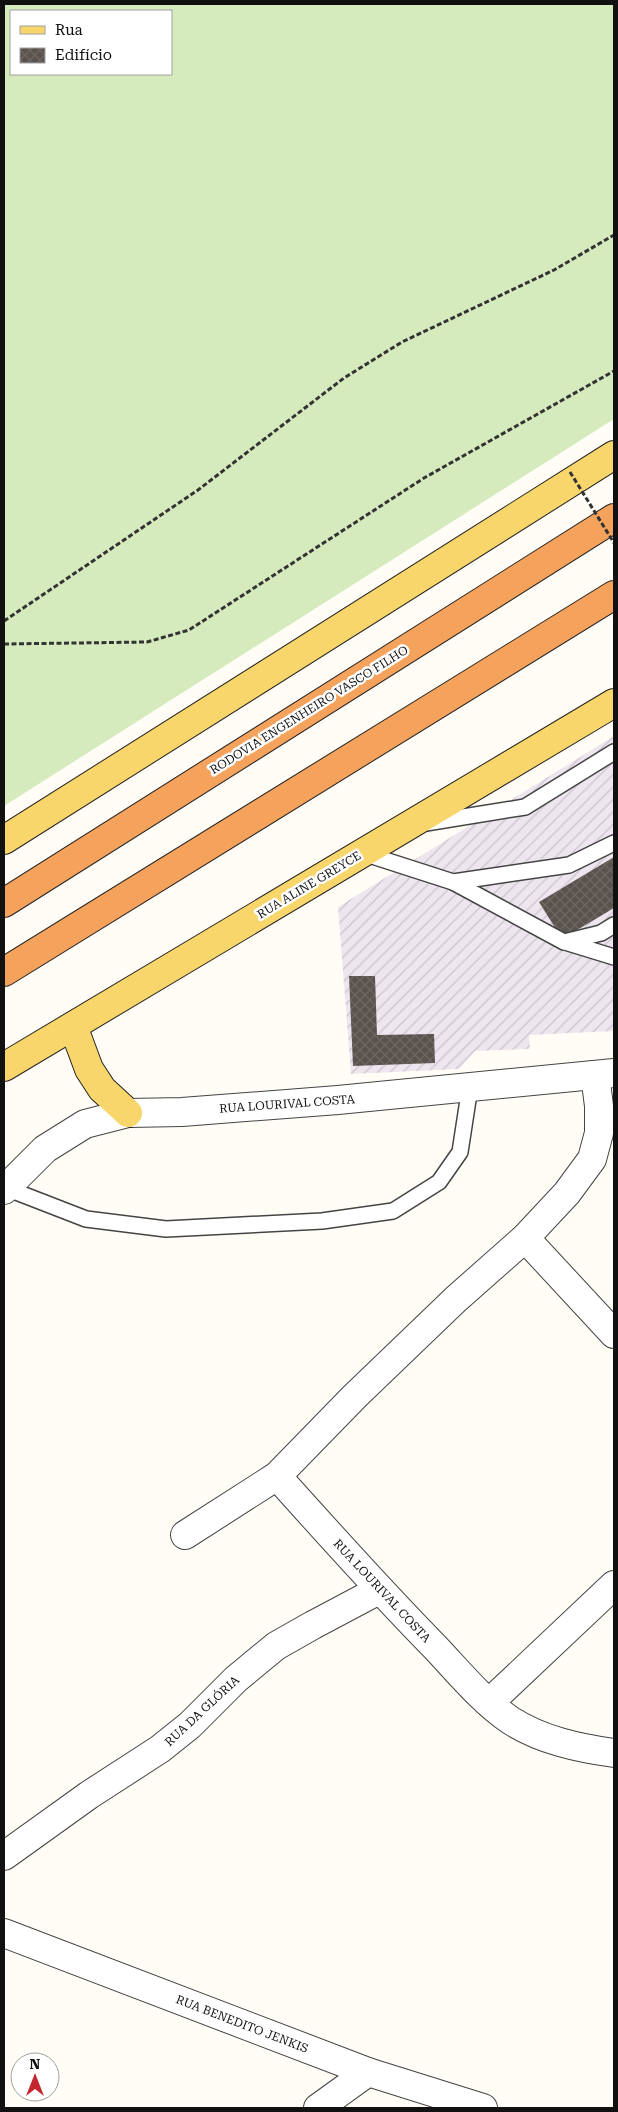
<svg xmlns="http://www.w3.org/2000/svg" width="618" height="2112" viewBox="0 0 618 2112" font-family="'Roboto Serif',serif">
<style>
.industrial{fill:url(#industrial-furrows)}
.grass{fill:#d5ebbd;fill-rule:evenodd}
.building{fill:url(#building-cross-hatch)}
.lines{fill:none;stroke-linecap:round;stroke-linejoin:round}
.service-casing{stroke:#444;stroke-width:18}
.minor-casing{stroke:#444;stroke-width:30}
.primary-casing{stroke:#222;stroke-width:30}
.motorway-casing{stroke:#222;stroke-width:30}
.path{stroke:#333;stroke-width:3;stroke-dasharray:5 2.5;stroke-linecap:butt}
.service{stroke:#fff;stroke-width:15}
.minor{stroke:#fff;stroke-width:28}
.primary{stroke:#f9d66b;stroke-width:28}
.motorway{stroke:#f5a25d;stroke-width:28}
.path-bridge{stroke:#333;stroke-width:3;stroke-dasharray:5 2.5;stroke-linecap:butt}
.labels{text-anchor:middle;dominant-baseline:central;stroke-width:5;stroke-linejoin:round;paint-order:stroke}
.street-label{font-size:12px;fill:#111;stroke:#fff}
</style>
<defs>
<pattern id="industrial-furrows" width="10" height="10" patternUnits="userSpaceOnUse" patternTransform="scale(1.25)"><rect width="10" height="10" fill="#eee6ef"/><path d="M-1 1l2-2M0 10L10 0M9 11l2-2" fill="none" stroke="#cbc4cc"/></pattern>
<pattern id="building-cross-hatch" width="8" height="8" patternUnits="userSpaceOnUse" patternTransform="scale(1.25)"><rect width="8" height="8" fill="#5a524d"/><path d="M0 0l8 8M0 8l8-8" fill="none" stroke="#6d6662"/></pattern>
</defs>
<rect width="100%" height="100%" fill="#fffdf5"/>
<!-- industrial -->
<polygon class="industrial" points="614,736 614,1031 529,1035 530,1049 475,1051 459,1069 351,1074 338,907"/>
<!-- grass -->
<path class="grass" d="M4 4H614V419L4 806ZM11 11H171V74H11Z"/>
<!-- building -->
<g class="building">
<polygon points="614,857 614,908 562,939 539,902"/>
<polygon points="349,976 375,976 377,1035 434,1034 435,1063 353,1066"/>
</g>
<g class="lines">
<defs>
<g id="service">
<polyline points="426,823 525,807 614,752"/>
<polyline points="363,853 453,882 569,865 614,843"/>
<polyline points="453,882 564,942 601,933 614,925"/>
<polyline points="565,942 614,957"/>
<polyline points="6,1188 86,1219 166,1229 322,1221 393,1211 439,1182 460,1152 470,1087"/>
</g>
<g id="minor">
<polyline points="4,1190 45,1149 85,1124 128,1113 182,1112 338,1100 614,1073"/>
<polyline points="525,1238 614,1334"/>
<path d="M277 1476C328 1533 380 1591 434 1646 458 1671 481 1700 510 1720 541 1740 578 1748 614 1753"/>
<polyline points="185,1535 277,1476 355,1396 456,1299 525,1238 567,1193 592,1159 599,1133 599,1106 595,1075"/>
<polyline points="489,1703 614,1585"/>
<polyline points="4,1856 89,1795 160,1749 190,1725 236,1679 276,1646 313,1625 379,1590"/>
<polyline points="4,1933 368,2072 483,2108"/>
<polyline points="318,2108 368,2072"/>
</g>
<g id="primary">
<polyline points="4,840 614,455"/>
<polyline points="73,1026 89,1069 102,1089 128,1113"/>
<polyline points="4,1067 614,703"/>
</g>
<g id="motorway">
<polyline points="4,903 614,518"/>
<polyline points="4,972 614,595"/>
</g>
</defs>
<!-- service casing -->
<use href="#service" class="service-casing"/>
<!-- minor casing -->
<use href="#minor" class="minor-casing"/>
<!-- primary casing -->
<use href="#primary" class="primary-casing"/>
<!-- motorway casing -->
<use href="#motorway" class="motorway-casing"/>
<!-- path -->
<g class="path">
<polyline points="4,621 198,490 344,378 402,342 554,270 614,235"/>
<polyline points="4,644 147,642 189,630 424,478 614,371"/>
</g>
<!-- service -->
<use href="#service" class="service"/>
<!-- minor -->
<use href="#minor" class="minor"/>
<!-- primary -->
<use href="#primary" class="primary"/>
<!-- motorway -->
<use href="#motorway" class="motorway"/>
<!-- path-bridge -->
<polyline class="path-bridge" points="570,472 614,543"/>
</g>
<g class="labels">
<!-- street labels -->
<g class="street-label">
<text transform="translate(309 710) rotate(-32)">RODOVIA ENGENHEIRO VASCO FILHO</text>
<text transform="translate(309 885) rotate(-31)">RUA ALINE GREYCE</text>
<text transform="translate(287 1104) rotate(-4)">RUA LOURIVAL COSTA</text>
<text transform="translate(382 1591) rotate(47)">RUA LOURIVAL COSTA</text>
<text transform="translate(202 1711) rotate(-43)">RUA DA GLÓRIA</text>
<text transform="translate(242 2024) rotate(21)">RUA BENEDITO JENKIS</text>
</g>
</g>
<!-- border -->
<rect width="618" height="2112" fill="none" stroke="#111111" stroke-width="10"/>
<!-- legend -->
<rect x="10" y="10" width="162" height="65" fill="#ffffff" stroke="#a0a0a0"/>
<rect x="20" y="26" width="25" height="8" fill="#f9d66b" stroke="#a0a0a0"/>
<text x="55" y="35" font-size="15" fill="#111111">Rua</text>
<rect x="20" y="48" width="25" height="15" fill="url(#building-cross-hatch)" stroke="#a0a0a0"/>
<text x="55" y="60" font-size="15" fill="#111111">Edifício</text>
<!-- north arrow -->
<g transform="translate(35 2077)"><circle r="24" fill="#ffffff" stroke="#a0a0a0"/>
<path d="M0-4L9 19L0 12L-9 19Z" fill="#c4262e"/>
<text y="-8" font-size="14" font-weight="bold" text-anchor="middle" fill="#111111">N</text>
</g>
</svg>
